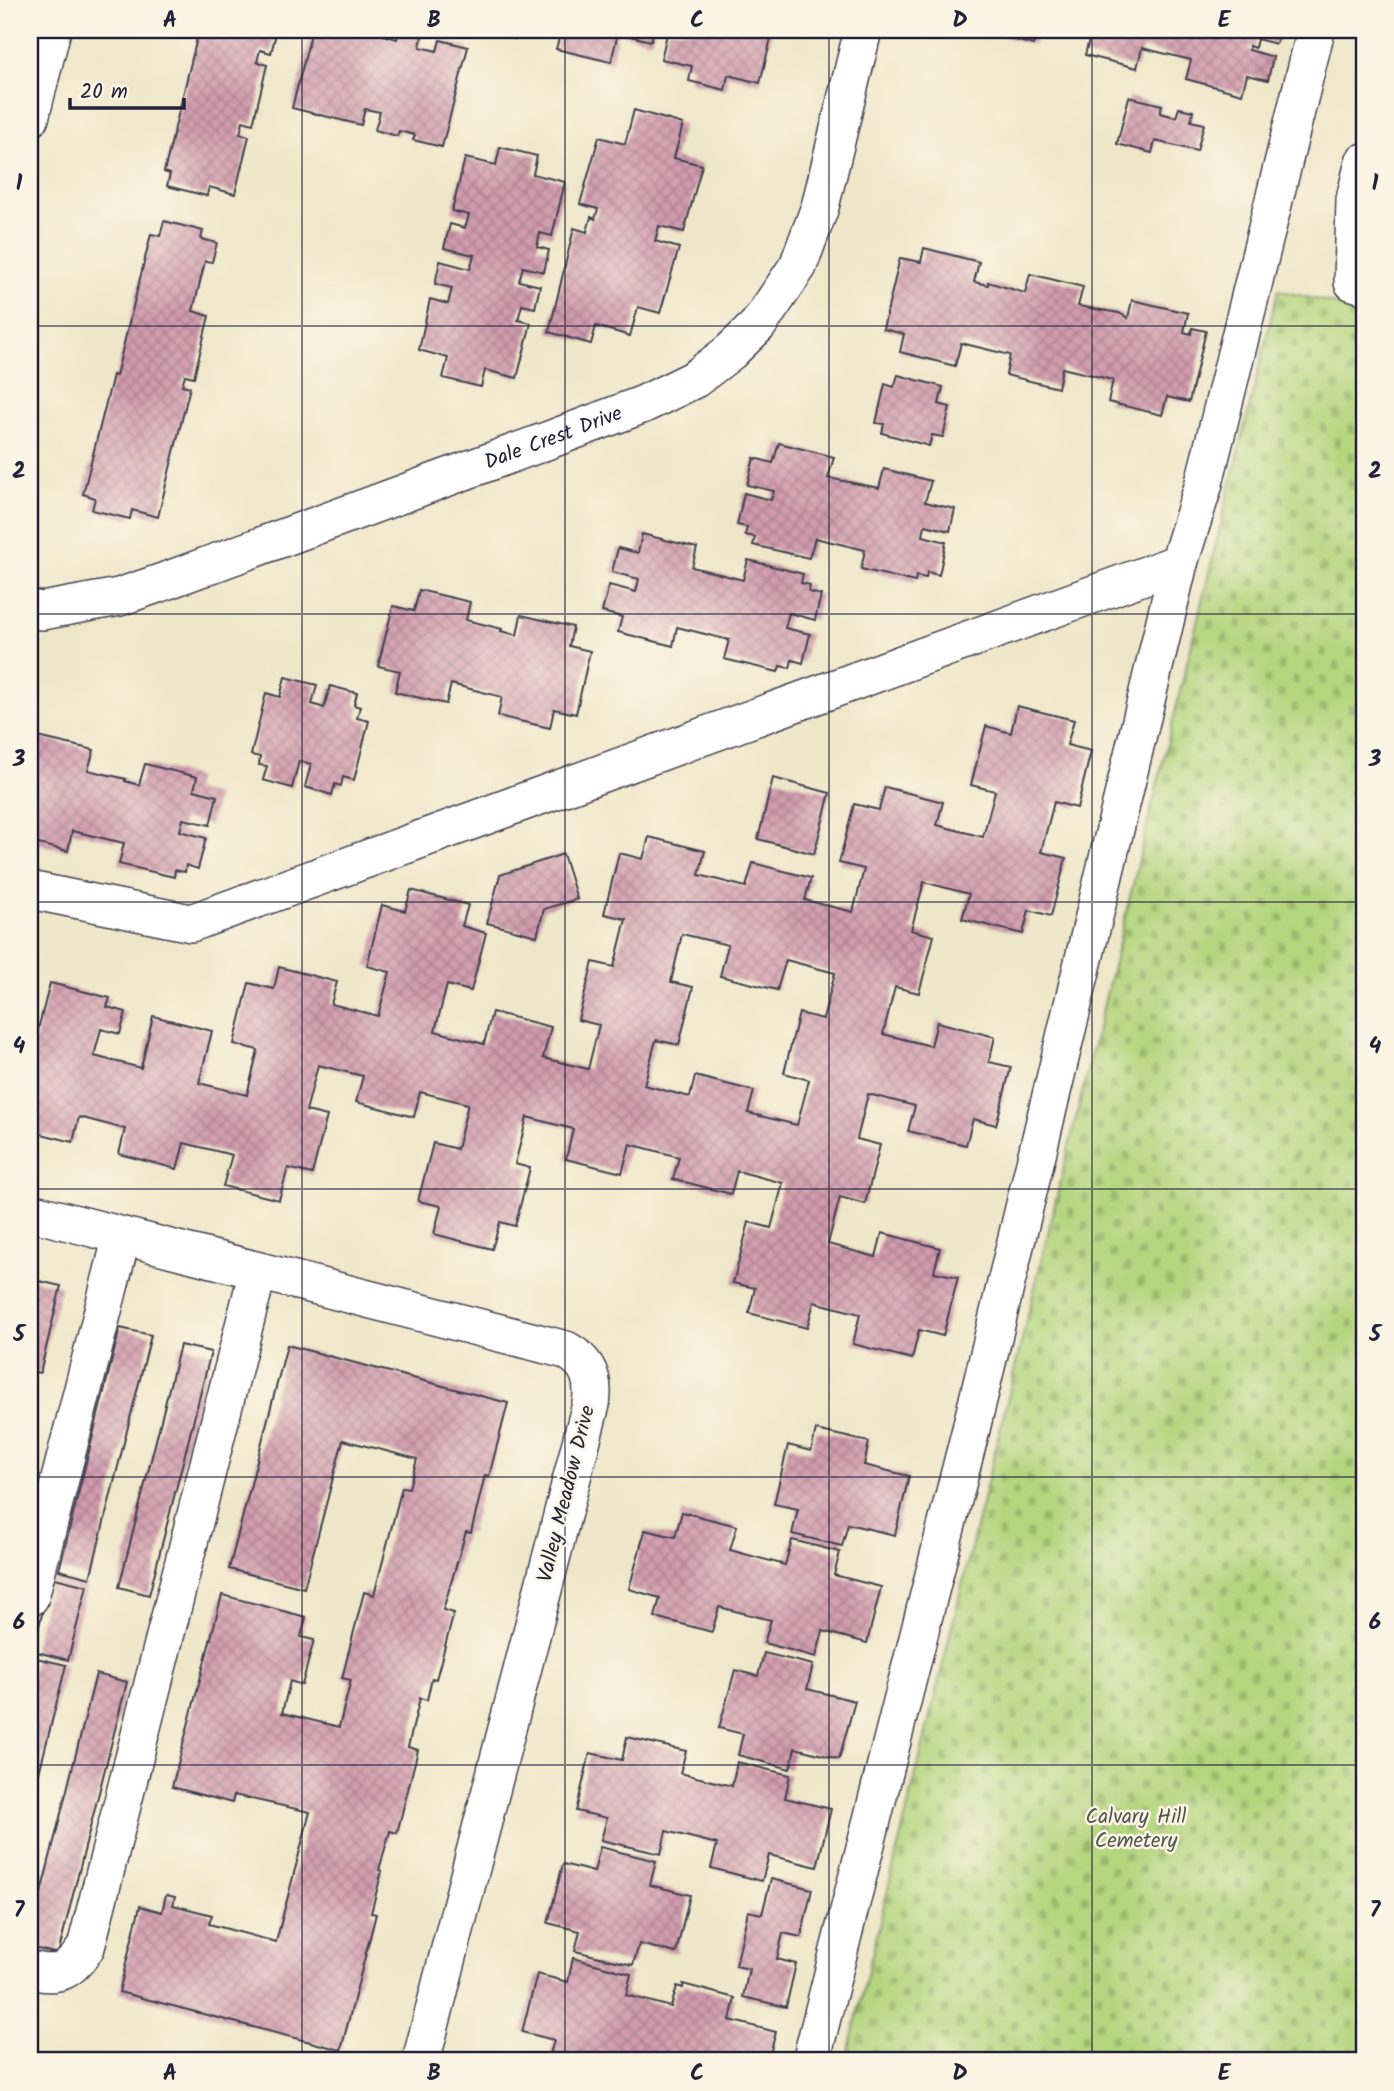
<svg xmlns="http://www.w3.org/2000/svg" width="1394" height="2091" viewBox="0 0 1394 2091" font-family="Kalam,sans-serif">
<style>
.cemetery{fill:url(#cemetery-stones);stroke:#6b7c5c;stroke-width:2}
.building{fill:url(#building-cross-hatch);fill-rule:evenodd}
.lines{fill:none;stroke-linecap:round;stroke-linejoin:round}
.minor-casing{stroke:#414050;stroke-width:40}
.minor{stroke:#fff;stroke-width:37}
.grid{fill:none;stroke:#22223b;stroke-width:2;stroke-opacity:0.55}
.labels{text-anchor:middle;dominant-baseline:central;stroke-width:5;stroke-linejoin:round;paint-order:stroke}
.street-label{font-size:21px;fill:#22223b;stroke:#fcf5e5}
.park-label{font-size:21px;fill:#4e584f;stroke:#fcf5e5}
.neatline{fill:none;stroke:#22223b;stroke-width:2.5}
.grid-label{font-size:23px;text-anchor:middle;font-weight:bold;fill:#22223b}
</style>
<defs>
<pattern id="cemetery-stones" width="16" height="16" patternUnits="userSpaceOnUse" patternTransform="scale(1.75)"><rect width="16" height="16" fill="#b4d67e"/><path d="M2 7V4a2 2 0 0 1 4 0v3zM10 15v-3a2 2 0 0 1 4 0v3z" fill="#9ab76e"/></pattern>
<pattern id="building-cross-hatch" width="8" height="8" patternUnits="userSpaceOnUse" patternTransform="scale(1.75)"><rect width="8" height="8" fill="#d29cae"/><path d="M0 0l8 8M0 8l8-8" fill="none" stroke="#aa7f8f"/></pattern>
</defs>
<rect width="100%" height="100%" fill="#fcf5e5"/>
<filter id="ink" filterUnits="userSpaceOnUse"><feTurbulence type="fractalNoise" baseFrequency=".0143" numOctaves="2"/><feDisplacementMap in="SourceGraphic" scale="14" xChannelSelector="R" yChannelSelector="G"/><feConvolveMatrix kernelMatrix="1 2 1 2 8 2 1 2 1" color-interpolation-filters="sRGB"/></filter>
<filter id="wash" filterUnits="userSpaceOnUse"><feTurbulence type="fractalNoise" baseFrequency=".00686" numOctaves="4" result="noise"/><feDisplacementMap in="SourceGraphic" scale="28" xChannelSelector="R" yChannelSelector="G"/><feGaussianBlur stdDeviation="1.57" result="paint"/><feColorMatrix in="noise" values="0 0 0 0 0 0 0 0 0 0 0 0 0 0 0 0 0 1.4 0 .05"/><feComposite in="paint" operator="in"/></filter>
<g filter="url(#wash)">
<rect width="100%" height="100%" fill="#efe7c9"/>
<!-- cemetery -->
<polygon class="cemetery" points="1278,290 1364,311 1364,2061 846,2061"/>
<g id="blocks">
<!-- building -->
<g class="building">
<polygon points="199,30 277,30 271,53 260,50 257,62 267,65 253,124 243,121 240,134 249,136 235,194 209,187 207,196 167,186 170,174 164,172"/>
<polygon points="312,30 382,30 383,35 397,39 399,30 422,36 420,47 437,51 440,40 468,47 442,147 413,140 415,135 399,131 397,136 375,130 380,112 365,109 361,125 292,108"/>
<polygon points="483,30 518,30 515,39"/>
<polygon points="654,30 651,41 618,33 611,62 556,49 560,35 543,31"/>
<polygon points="668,30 773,30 760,83 728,75 725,90 689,81 692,66 661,59"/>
<polygon points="980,30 1037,30 1033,45"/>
<polygon points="1071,30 1280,30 1276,44 1257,39 1255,48 1249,46 1249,50 1273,57 1268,80 1247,75 1242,94 1186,79 1191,60 1142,48 1137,68 1085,55 1090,36"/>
<polygon points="1129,97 1162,105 1160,113 1176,117 1179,108 1193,111 1191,121 1204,124 1197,151 1155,141 1152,153 1117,144"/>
<polygon points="634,110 683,124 674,158 702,165 684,232 659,226 655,241 679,248 660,313 638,307 630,336 596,326 591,344 549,332 574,228 587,232 591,217 595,219 598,209 580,204 599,137 625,144"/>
<polygon points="500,147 537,156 533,174 565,182 552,236 540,233 537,247 549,250 544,272 523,267 519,281 540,286 535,308 522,305 518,320 531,323 517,378 485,370 481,387 443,378 448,358 419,350 430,299 448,304 452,288 435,284 440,261 470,269 474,255 444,248 450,224 465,228 469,215 452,211 465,158 496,165"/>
<polygon points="164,221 203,231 201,239 217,243 212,262 205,261 193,311 209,316 194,377 185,375 182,385 190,387 158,517 132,510 130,519 92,510 95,498 83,494 113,375 116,376 151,234 160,236"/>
<polygon points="924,248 979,262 974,282 988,285 988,282 1025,293 1030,274 1083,287 1078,306 1119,313 1128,318 1132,300 1188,313 1184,332 1191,334 1192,328 1206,331 1189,402 1167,397 1162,415 1108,402 1113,380 1062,368 1058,388 1006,375 1010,355 961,343 955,366 900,352 904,334 883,329 900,258 921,262"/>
<polygon points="898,375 943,387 939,404 950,407 943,437 932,435 929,446 882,433 884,424 876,423 885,384 894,387"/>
<polygon points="779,443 834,457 828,478 879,488 884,469 931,481 925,502 955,509 950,531 925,525 923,536 946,542 939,575 927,572 926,578 916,576 915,582 861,569 865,550 815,538 809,558 753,545 755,537 745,535 747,527 737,525 744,493 771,500 774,491 747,485 754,458 773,463"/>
<polygon points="642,534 697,548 692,567 743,580 748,560 803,574 801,583 810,585 809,592 821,595 815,620 789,613 785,628 810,634 803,663 792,660 790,668 780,666 778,672 724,659 729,640 677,627 673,646 618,632 622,617 602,612 609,585 636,592 639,579 612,572 618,548 638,553"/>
<polygon points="419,590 470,602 466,620 502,629 501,631 517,635 521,615 573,627 569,646 590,651 576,714 554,709 550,728 498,716 502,697 451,684 446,704 395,692 400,671 378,666 393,606 414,611"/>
<polygon points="285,677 317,685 312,704 324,708 330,686 357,693 354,705 360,707 357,718 369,721 354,780 343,777 341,786 335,784 332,795 305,787 311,764 299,761 292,788 263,780 267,766 259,765 260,757 251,755 266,693 280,697"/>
<path d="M1017 706 1074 720 1067 745 1091 751 1077 808 1054 802 1041 852 1066 858 1051 916 1029 910 1023 934 962 919 969 894 924 882 911 930 934 936 919 993 895 987 883 1034 931 1046 937 1022 995 1037 989 1062 1011 1067 996 1125 973 1119 966 1145 908 1131 915 1106 868 1094 857 1139 880 1145 865 1204 840 1197 828 1244 876 1257 882 1233 940 1248 934 1272 958 1277 943 1336 919 1330 912 1359 853 1344 860 1314 814 1302 807 1328 749 1313 755 1288 733 1283 749 1222 771 1228 783 1183 737 1171 731 1194 673 1179 679 1157 630 1144 622 1173 566 1159 573 1129 527 1117 515 1164 530 1168 515 1226 500 1222 492 1249 434 1234 441 1206 418 1201 433 1143 457 1149 468 1104 420 1092 414 1117 356 1102 363 1076 318 1065 306 1111 327 1116 312 1174 288 1168 279 1200 223 1186 232 1155 184 1143 177 1169 119 1154 125 1129 79 1117 73 1142 30 1131V1040L35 1041 50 983 110 998 107 1007 126 1012 120 1034 101 1029 94 1056 141 1068 153 1016 212 1031 199 1083 247 1095 258 1050 234 1044 249 983 274 989 279 967 337 982 331 1004 378 1016 390 972 367 966 382 905 405 911 411 890 468 905 462 926 486 933 471 991 447 985 435 1031 484 1044 492 1012 551 1027 543 1058 588 1069 599 1025 578 1020 593 962 614 967 626 919 604 914 619 853 643 859 649 837 705 851 699 875 746 887 753 863 811 878 805 900 853 912 864 869 839 863 854 804 879 810 885 787 943 802 937 825 983 837 995 791 971 785 986 726 1011 733ZM682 934 728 945 720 976 777 990 786 960 835 973 823 1019 799 1013 784 1073 809 1080 797 1125 748 1113 754 1091 695 1076 690 1097 644 1085 656 1040 679 1045 693 987 671 982Z"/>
<polygon points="38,737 94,750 88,770 126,779 125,781 139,785 145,764 197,777 194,790 217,796 210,825 183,819 180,831 206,838 198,869 186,865 185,872 175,870 174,877 119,864 124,843 72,831 68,851 30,842 32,782 30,782 30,748 36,749"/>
<polygon points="773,778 830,793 814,854 758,839"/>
<polygon points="563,854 577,899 544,909 537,936 487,923 500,875"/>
<polygon points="30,1279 61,1286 40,1373 30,1371"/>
<polygon points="120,1328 151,1335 90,1578 59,1570"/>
<polygon points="180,1345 211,1352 149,1595 119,1587"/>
<polygon points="287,1345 508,1403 489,1476 485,1475 471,1533 466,1532 443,1610 454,1613 436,1679 432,1678 427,1700 420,1698 408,1747 418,1750 397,1833 390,1831 379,1870 382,1871 371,1913 376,1914 341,2050 119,1992 140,1906 162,1912 166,1895 175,1897 173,1905 212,1915 209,1924 276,1942 310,1812 234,1795 232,1803 172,1787 222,1595 306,1617 301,1637 314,1640 302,1685 290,1681 282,1713 339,1727 351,1680 342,1678 364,1592 374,1595 402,1487 409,1488 417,1459 343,1440 304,1588 229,1569"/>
<polygon points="816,1430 869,1442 864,1465 909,1476 895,1535 848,1524 842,1546 792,1534 798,1509 774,1504 788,1445 811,1451"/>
<polygon points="682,1512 737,1526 730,1550 785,1565 792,1540 840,1552 834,1575 881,1587 867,1643 823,1631 816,1657 764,1643 771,1620 719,1607 712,1632 655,1617 660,1598 629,1589 645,1530 675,1537"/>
<polygon points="51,1577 87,1586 68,1660 33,1651"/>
<polygon points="764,1653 813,1665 807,1689 855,1701 839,1759 795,1748 790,1769 738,1755 743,1734 719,1728 735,1670 758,1676"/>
<polygon points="36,1658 66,1665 31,1805 30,1681"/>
<polygon points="96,1674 127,1682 58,1954 30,1947 30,1937"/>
<polygon points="627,1737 686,1751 680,1773 732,1786 737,1762 790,1775 785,1798 831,1809 817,1867 769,1855 762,1881 711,1868 717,1844 666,1831 661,1854 601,1840 607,1818 576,1811 590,1753 622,1760"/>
<polygon points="600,1847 656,1861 650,1885 690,1895 676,1953 639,1944 633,1965 575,1951 580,1931 548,1923 563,1864 594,1872"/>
<polygon points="771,1879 812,1889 801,1937 783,1933 777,1959 796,1964 786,2007 743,1997 749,1969 736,1966 748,1911 762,1914"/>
<polygon points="573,1958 631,1974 626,1995 671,2007 677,1986 683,1988 683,1984 735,1998 730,2020 776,2032 768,2061 639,2061 612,2054 610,2061 548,2061 554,2040 522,2032 537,1974 568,1982"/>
</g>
</g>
</g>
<g filter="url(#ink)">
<use href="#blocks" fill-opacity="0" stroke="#414050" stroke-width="2"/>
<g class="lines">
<defs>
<g id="minor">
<polyline points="30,118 52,30"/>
<polyline points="1364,162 1355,199 1353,282 1364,285"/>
<path id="s1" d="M30 609 42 611 119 597 160 583 549 440 644 404 695 379 730 352 758 325 798 266 820 207 863 30"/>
<polyline points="30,890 191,923 1179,563"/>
<path d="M30 1212 566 1350C588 1362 595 1379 591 1404L421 2061"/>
<polyline points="30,1597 122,1236"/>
<path d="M30 1970C59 1977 70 1972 86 1947L258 1271"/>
<polyline points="811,2061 971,1429 1179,563 1203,487 1316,30"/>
</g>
</defs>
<!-- minor casing -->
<use href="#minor" class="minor-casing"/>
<!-- minor -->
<use href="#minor" class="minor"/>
</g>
</g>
<!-- grid -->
<path class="grid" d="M302 30V2061M565 30V2061M829 30V2061M1092 30V2061M30 326H1364M30 614H1364M30 902H1364M30 1189H1364M30 1477H1364M30 1765H1364"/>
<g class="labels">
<!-- street labels -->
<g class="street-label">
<text stroke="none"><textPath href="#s1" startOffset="553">Dale Crest Drive</textPath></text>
<text transform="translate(567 1494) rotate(-76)">Valley Meadow Drive</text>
</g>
<!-- park labels -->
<g class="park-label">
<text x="1136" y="1817">Calvary Hill<tspan x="1136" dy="24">Cemetery</tspan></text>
</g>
</g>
<!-- margin -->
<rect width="1394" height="2091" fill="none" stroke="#fcf5e5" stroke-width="77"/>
<!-- scale -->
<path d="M70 98v10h114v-10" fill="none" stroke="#22223b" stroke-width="3.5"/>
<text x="80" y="98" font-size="21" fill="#22223b" stroke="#fcf5e5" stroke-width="5" paint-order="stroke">20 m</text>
<rect x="38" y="38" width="1318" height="2014" class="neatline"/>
<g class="grid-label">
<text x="170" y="27">A</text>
<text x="434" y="27">B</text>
<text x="697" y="27">C</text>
<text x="960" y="27">D</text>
<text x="1224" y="27">E</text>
<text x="19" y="190">1</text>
<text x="1375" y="190">1</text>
<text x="19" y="478">2</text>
<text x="1375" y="478">2</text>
<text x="19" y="766">3</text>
<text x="1375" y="766">3</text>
<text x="19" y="1053">4</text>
<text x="1375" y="1053">4</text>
<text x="19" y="1341">5</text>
<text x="1375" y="1341">5</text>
<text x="19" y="1629">6</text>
<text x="1375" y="1629">6</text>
<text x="19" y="1917">7</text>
<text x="1375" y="1917">7</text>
<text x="170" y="2080">A</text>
<text x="434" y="2080">B</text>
<text x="697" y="2080">C</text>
<text x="960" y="2080">D</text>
<text x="1224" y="2080">E</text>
</g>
</svg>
